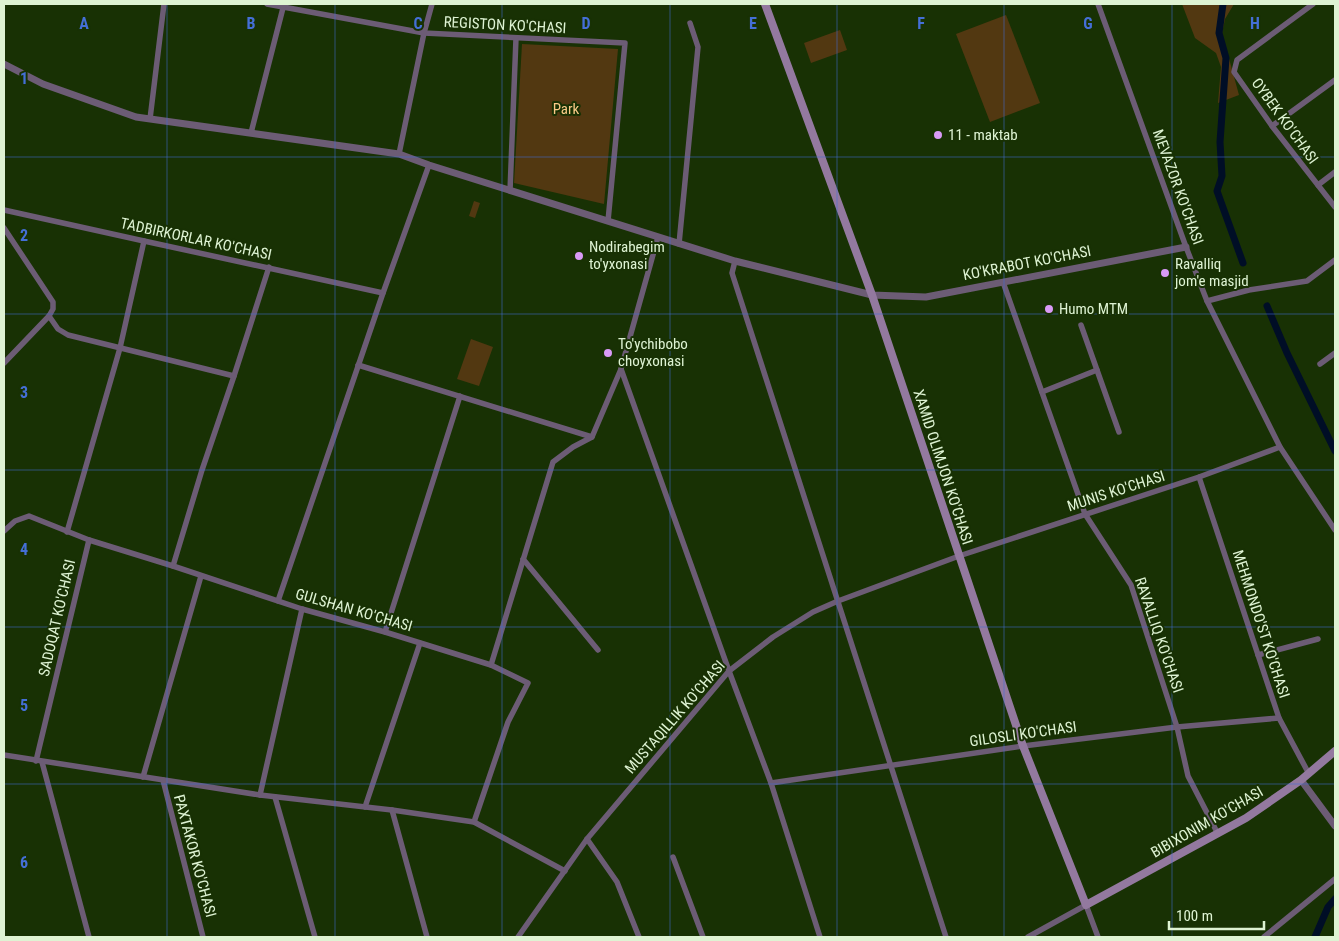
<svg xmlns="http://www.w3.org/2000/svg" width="1339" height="941" viewBox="0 0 1339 941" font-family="'Roboto Condensed',sans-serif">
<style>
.green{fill:#523811}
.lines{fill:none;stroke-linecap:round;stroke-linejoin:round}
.canal{stroke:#000e26;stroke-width:7}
.minor{stroke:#6c5c75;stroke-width:5.5}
.tertiary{stroke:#6c5c75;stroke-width:7}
.secondary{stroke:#93799f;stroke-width:8}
.grid{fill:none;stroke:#446fd7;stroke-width:1;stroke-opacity:0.55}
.poi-dot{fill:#d99af7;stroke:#183104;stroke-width:2}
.labels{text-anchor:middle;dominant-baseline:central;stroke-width:4;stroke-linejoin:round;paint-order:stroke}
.street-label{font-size:15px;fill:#def3d3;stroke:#183104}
.park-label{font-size:15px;fill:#faca88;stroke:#183104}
.poi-label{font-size:15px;fill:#def3d3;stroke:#183104;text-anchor:start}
.grid-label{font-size:16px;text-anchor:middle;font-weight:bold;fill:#446fd7;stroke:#183104;stroke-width:4;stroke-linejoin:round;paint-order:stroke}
</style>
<rect width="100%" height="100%" fill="#183104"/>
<!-- green -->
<g class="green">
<polygon points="1182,4 1234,4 1225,19 1222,33 1239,95 1218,103 1221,67 1216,53 1195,38"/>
<polygon points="1006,15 1040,103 990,122 956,34"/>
<polygon points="840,30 847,50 811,63 804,43"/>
<polygon points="522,44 618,49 604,204 514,183"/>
<polygon points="474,201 480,203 475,218 469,216"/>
<polygon points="471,339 493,347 479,386 457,379"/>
</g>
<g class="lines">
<!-- canal -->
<g class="canal">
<polyline points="1223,4 1219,33 1226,58 1220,142 1222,176 1217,191 1243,263"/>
<polyline points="1267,306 1287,353 1335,451"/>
<polyline points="1315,937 1328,907 1335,899"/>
</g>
<!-- minor -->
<g class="minor">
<polyline points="267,4 424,33 625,43 608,221"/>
<polyline points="1098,4 1186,247 1207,301 1280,447 1335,530"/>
<polyline points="1313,4 1237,60 1234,72 1272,126 1335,207"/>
<polyline points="150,119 164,4"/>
<polyline points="1272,126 1335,80"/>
<polyline points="251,133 284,4"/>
<polyline points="399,154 424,33 432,4"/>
<polyline points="1318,185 1335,172"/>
<polyline points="510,191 516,38"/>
<polyline points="4,210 144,241 383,293"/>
<polyline points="4,228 53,302 53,309 49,316"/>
<polyline points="658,237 621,369 729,671 771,783 820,937"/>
<polyline points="679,244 698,47 690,23"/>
<polyline points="735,261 732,273 946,937"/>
<polyline points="1003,282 1085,514 1131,585 1177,727 1188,776 1218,834"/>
<polyline points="1207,301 1249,290 1307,281 1335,260"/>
<polyline points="1081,325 1119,432"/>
<polyline points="4,363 49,316 58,329 68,335 234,376"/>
<polyline points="1320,364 1335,353"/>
<polyline points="358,365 592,437"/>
<polyline points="1042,392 1097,370"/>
<polyline points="1199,477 1279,718 1309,774"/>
<polyline points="4,531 15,521 29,516 89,540 173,566 302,609 385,632 491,665 528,683 508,722 474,822"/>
<polyline points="67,532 120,348 144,241"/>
<polyline points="523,559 598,650"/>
<polyline points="173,566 202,470 234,376 269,267"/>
<polyline points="278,601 383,293 429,165"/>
<polyline points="385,632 460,396"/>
<polyline points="1258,655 1318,639"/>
<polyline points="491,665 553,462 573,447 592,437 621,369"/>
<polyline points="4,755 260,795 392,810 474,822 565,871"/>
<polyline points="36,761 89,540"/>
<polyline points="42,762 89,937"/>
<polyline points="143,777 201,576"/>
<polyline points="163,780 203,937"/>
<polyline points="771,783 1023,746 1177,727 1279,718"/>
<polyline points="260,795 302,609"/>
<polyline points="275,797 315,937"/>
<polyline points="365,807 420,643"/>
<polyline points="392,810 427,937"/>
<polyline points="587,839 617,882 639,937"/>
<polyline points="673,857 703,937"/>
<polyline points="518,937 587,839 729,671 773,637 813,612 838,601 959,556 1199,477 1280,447"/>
<polyline points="1028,937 1086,905 1098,937"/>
<polyline points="1264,937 1335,879"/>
</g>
<!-- tertiary -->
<g class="tertiary">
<polyline points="4,64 43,84 136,117 399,154 429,165 735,261 872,295 926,297 1186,247"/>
<polyline points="1301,780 1335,826"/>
</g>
<!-- secondary -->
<polyline class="secondary" points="765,4 872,295 1023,746 1086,905 1246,818 1301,780 1335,751"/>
</g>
<!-- grid -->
<path class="grid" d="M167 4V937M335 4V937M502 4V937M670 4V937M837 4V937M1004 4V937M1172 4V937M4 157H1335M4 314H1335M4 470H1335M4 627H1335M4 784H1335"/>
<!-- markers -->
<g class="poi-dot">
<circle cx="938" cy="135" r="5"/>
<circle cx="579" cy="256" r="5"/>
<circle cx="1165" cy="273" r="5"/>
<circle cx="1049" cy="309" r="5"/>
<circle cx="608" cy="353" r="5"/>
</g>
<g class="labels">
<!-- street labels -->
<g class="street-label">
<text transform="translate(505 25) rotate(3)">REGISTON KO'CHASI</text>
<text transform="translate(1285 121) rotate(54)">OYBEK KO'CHASI</text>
<text transform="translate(1178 187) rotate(70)">MEVAZOR KO'CHASI</text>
<text transform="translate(196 239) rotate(12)">TADBIRKORLAR KO'CHASI</text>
<text transform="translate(1027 263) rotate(-11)">KO'KRABOT KO'CHASI</text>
<text transform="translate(943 467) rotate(72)">XAMID OLIMJON KO'CHASI</text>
<text transform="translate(1116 491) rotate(-18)">MUNIS KO'CHASI</text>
<text transform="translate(354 610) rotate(16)">GULSHAN KO'CHASI</text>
<text transform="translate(57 618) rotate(-77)">SADOQAT KO'CHASI</text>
<text transform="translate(1261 624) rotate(72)">MEHMONDO'ST KO'CHASI</text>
<text transform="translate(1159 635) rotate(71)">RAVALLIQ KO'CHASI</text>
<text transform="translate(675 717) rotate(-49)">MUSTAQILLIK KO'CHASI</text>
<text transform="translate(1023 734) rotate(-8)">GILOSLI KO'CHASI</text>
<text transform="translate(1207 822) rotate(-30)">BIBIXONIM KO'CHASI</text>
<text transform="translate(195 856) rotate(75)">PAXTAKOR KO'CHASI</text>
</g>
<!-- park labels -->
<g class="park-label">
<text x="566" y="109">Park</text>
</g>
<!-- poi labels -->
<g class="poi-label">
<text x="948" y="135">11 - maktab</text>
<text x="589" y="247">Nodirabegim<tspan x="589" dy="17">to'yxonasi</tspan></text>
<text x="1175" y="264">Ravalliq<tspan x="1175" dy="17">jom'e masjid</tspan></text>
<text x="1059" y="309">Humo MTM</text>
<text x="618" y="344">To'ychibobo<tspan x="618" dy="17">choyxonasi</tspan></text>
</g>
</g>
<g class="grid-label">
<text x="84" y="29">A</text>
<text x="251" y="29">B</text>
<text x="418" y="29">C</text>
<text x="586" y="29">D</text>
<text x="753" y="29">E</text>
<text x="921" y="29">F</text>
<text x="1088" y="29">G</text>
<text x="1255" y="29">H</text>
<text x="24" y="84">1</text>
<text x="24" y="241">2</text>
<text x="24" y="398">3</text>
<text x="24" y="555">4</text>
<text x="24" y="711">5</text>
<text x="24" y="868">6</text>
</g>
<!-- border -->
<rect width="1339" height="941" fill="none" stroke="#def3d3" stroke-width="10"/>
<!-- scale -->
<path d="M1169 921v8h95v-8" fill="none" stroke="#def3d3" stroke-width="2.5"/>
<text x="1176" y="921" font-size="15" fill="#def3d3" stroke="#183104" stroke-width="4" paint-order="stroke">100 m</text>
</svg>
